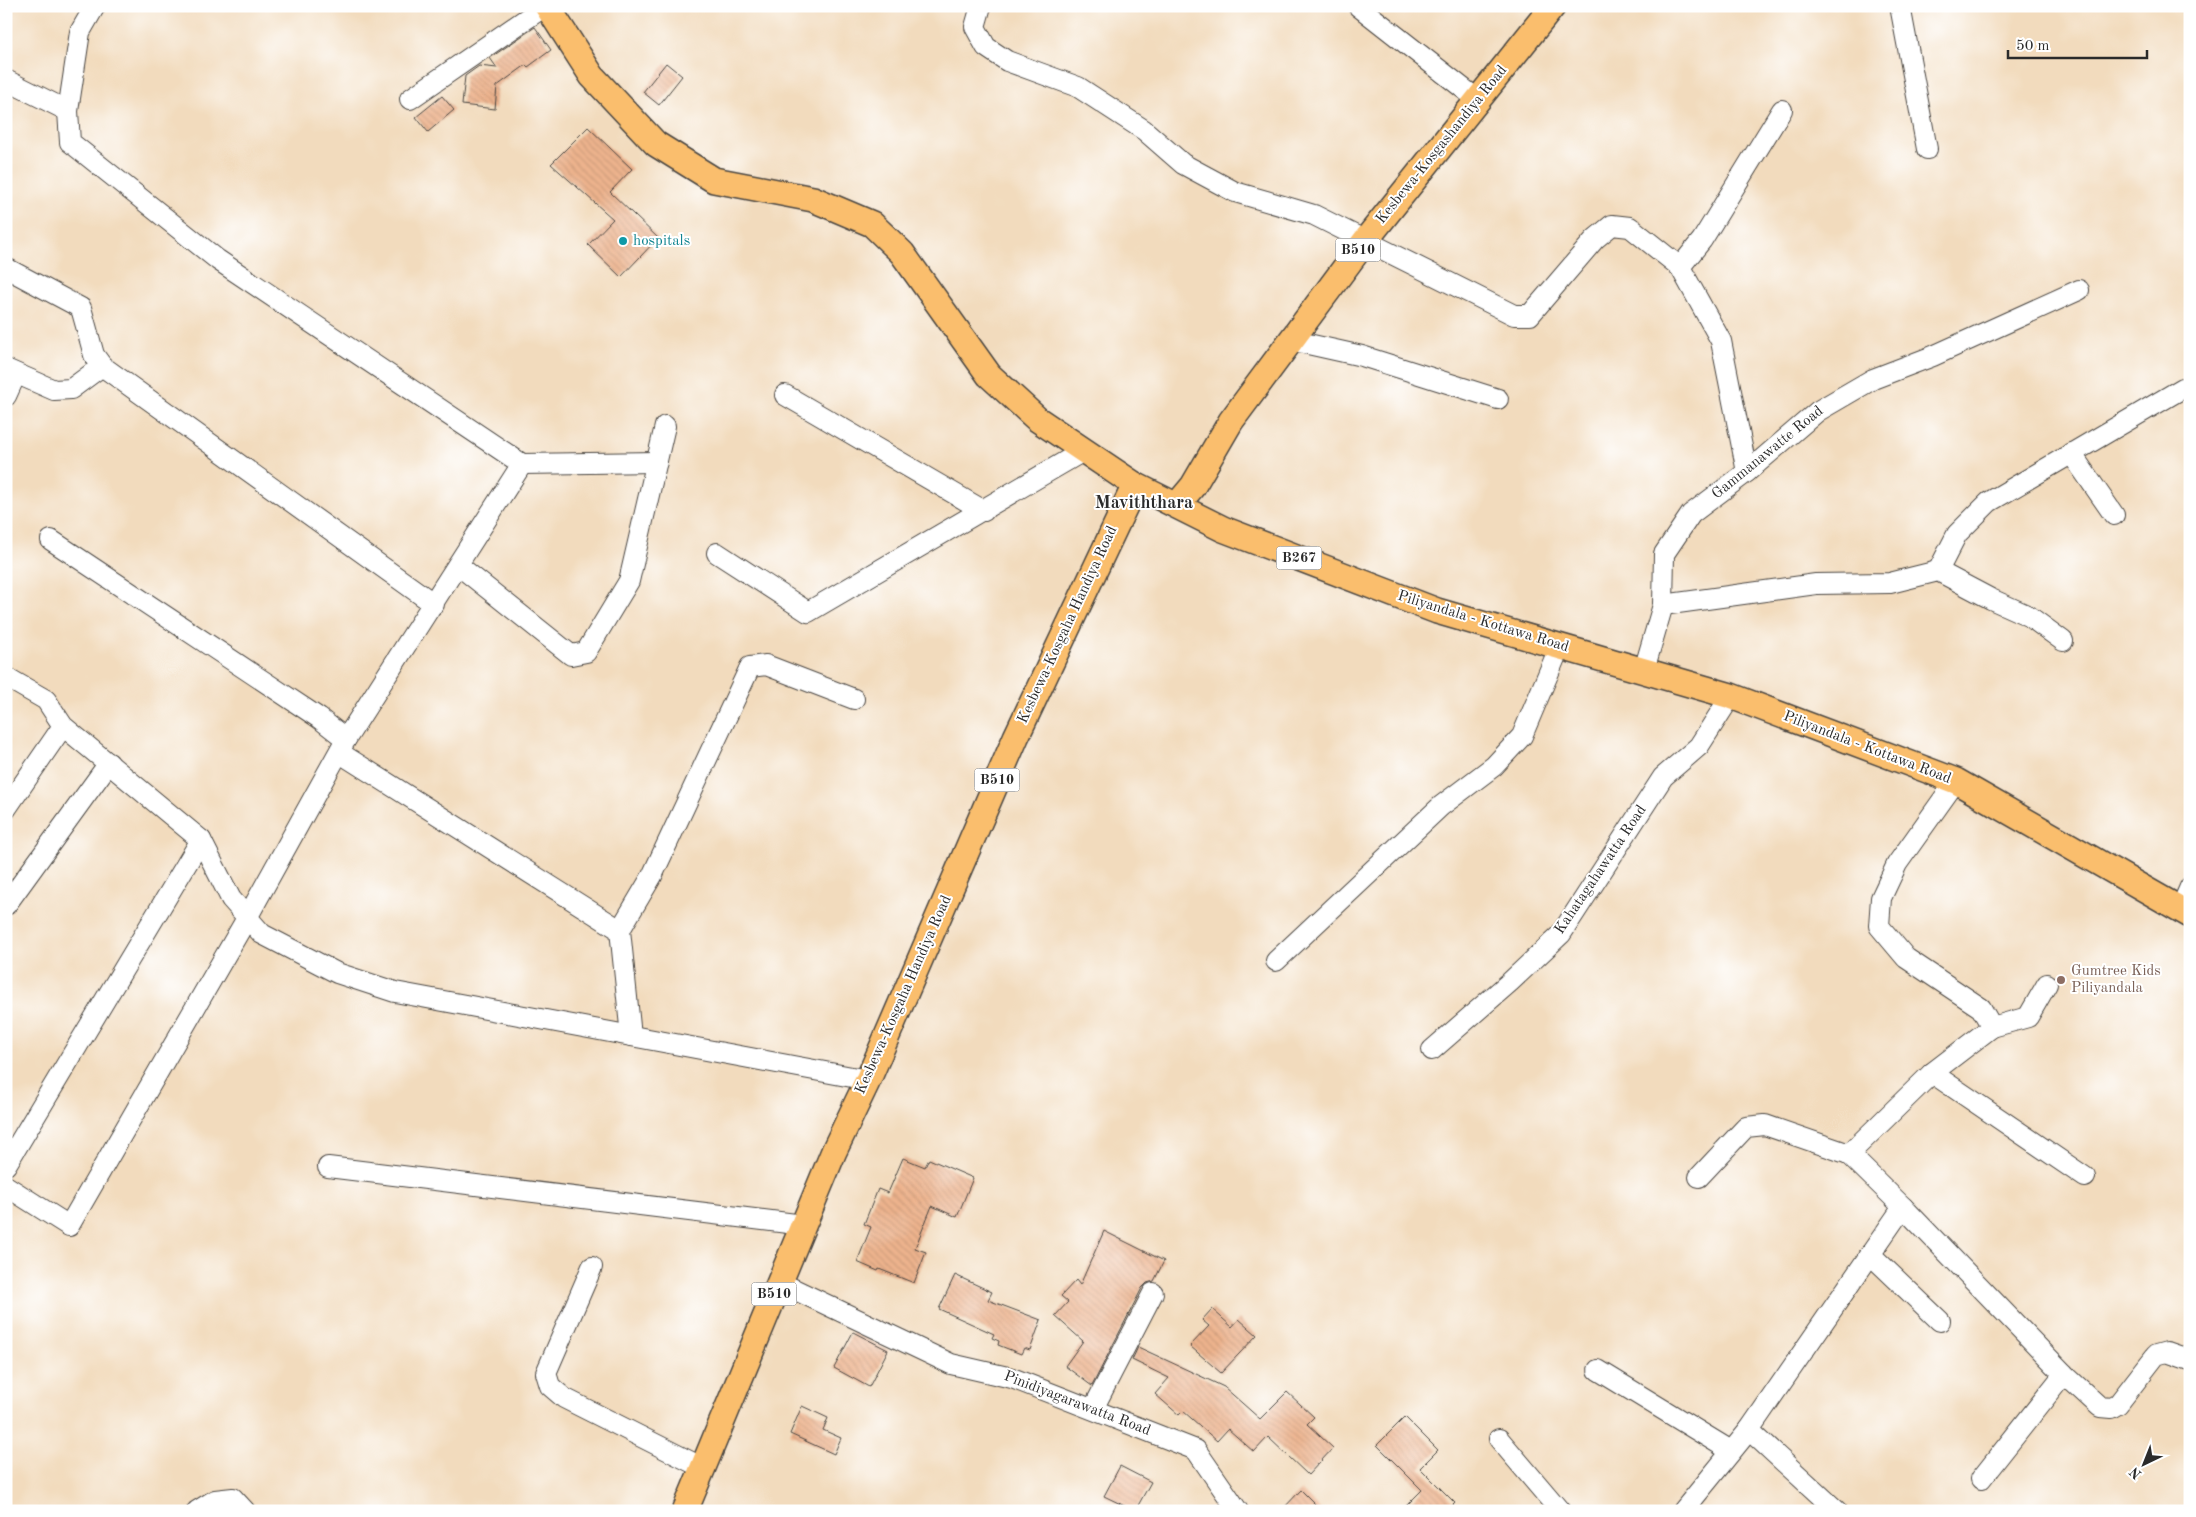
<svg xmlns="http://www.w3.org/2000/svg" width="2196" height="1517" viewBox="0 0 2196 1517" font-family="'Old Standard TT',serif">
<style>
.building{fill:url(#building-back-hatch)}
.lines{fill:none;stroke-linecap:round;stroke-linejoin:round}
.minor-casing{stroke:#494541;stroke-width:22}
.major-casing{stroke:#494541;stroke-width:28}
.minor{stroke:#fff;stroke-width:20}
.major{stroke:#fabe6d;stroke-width:25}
.culture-dot{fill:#0f9aa8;stroke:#fff;stroke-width:2}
.education-dot{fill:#8d6e63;stroke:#fff;stroke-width:2}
.labels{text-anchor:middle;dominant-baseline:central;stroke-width:4;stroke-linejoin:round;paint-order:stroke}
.shield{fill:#fff;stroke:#6b6b6b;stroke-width:1}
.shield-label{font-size:14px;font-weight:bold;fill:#2b2b2b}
.street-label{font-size:15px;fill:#2b2b2b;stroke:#fff}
.culture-label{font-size:15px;fill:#0d838f;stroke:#fff;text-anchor:start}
.education-label{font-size:15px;fill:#785e54;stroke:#fff;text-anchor:start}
.quarter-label{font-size:18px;font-weight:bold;fill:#2b2b2b;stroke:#fff}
</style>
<defs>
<pattern id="building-back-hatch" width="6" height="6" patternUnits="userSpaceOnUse" patternTransform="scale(1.25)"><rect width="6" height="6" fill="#edb38d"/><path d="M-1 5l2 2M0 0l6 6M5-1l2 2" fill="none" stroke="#cb9a7a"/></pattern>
</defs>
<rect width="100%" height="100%" fill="#fff"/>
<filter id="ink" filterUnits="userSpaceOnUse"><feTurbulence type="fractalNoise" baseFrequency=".02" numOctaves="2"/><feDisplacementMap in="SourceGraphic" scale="10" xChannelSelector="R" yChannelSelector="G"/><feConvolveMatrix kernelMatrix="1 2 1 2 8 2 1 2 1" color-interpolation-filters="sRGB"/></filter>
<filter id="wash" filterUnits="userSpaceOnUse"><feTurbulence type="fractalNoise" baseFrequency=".0096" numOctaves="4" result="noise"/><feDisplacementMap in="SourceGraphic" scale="20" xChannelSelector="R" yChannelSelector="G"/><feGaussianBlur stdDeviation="1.12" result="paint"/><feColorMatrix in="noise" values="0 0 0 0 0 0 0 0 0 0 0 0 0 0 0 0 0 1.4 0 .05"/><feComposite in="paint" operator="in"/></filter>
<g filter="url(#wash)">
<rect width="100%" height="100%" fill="#f2dbbd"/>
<g id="blocks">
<!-- building -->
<g class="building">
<polygon points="535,27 551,50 528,67 526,65 497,86 495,109 462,105 465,76 479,66 497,68 490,58"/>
<polygon points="666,63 682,76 659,105 643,92"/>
<polygon points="442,96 454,110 428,132 416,117"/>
<polygon points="588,127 632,169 610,192 658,238 621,277 588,245 613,219 551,164"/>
<polygon points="903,1158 925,1167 929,1159 973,1178 957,1217 932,1206 915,1248 926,1252 914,1283 879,1269 878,1271 857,1262 871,1227 864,1224 878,1189 888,1193"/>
<polygon points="1104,1231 1164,1261 1154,1281 1147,1283 1142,1288 1092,1386 1065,1366 1083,1341 1055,1316 1068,1302 1061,1296 1076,1280 1080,1285"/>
<polygon points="955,1275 992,1292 988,1300 1041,1320 1030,1350 1024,1348 1021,1354 998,1345 999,1341 992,1338 994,1334 939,1309"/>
<polygon points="1212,1309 1232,1327 1239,1319 1257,1335 1221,1373 1190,1346 1209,1326 1202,1320"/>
<polygon points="853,1332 888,1350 869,1387 834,1368"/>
<polygon points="1138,1347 1224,1387 1260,1419 1287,1392 1314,1417 1307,1424 1333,1448 1308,1475 1268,1437 1254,1452 1228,1429 1217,1441 1183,1411 1179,1415 1155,1394 1169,1378 1132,1360"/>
<polygon points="802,1406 828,1418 823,1430 841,1438 834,1454 790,1434"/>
<polygon points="1405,1417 1438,1450 1420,1468 1455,1503 1447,1511 1401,1511 1422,1490 1377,1445"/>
<polygon points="1120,1466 1151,1482 1135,1511 1104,1496"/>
<polygon points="1301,1490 1322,1511 1281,1511"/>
</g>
</g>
</g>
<g filter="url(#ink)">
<use href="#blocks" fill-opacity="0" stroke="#494541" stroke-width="1"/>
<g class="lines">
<defs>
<g id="minor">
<polyline points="981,6 975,27 986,47 1007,61 1078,87 1144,130 1183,164 1235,192 1314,215 1514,315 1530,315 1595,239 1612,225 1630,227 1680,267 1702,240 1782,110"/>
<polyline points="1358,6 1478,100"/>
<polyline points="1900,6 1927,149"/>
<polyline points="6,80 68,111"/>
<polyline points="410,99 545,6"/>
<polyline points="1680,267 1721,341 1747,472"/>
<polyline points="6,268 81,308 94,355 102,366 434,604"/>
<polyline points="1290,340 1362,356 1498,399"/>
<polyline points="6,369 54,390 71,389 102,366"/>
<polyline points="785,395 984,511"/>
<polyline points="6,396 16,374"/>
<polyline points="2071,453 2114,515"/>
<polyline points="522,464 657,462"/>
<polyline points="51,540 319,718 346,739"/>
<polyline points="717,553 808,612 1085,450"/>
<polyline points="458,565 571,655 586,652 629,581 665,426"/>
<polyline points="1938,571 1957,534 1989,502 2183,388"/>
<polyline points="1663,605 1816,584 1890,583 1938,571 1991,599 2029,616 2063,641"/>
<polyline points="1644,670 1663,605 1664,554 1691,514 1747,472 1818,411 1873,379 1933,356 2079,290"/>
<polyline points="6,677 46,700 63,726 201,840 231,899 262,934 337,973 395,992 868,1080"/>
<polyline points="340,753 620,930 631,1036"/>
<polyline points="6,809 63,726"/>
<polyline points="6,905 109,763"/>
<polyline points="2180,910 2190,887"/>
<polyline points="620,930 652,876 750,667 766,665 854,699"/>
<polyline points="1276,961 1441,806 1494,766 1522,736 1560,646"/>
<polyline points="1992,1027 2028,1017 2047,984"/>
<polyline points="1432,1050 1510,982 1561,934 1663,777 1699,746 1731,696"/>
<polyline points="1932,1073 2085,1177"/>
<polyline points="6,1165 201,840"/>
<polyline points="328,1167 804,1225"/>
<polyline points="1699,1177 1746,1127 1765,1125 1849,1154"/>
<polyline points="6,1186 69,1226 247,918 346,739 522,464 218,260 70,142 68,111 80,32 95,6"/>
<polyline points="1903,1207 2064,1374 2100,1407 2111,1408 2118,1404 2156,1355 2167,1352 2190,1360"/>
<polyline points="1870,1254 1940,1321"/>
<polyline points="592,1267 546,1373 550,1386 564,1398 703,1468"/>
<polyline points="779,1282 951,1364 1012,1378 1196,1450 1238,1511"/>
<polyline points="1598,1370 1731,1451"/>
<polyline points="1093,1409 1153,1293"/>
<polyline points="1749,1430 1837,1511"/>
<polyline points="1499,1439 1560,1511"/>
<polyline points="1981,1479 2064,1374"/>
<polyline points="197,1511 215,1500 233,1498 245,1511"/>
<polyline points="1683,1511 1749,1430 1903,1207 1849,1154 1932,1073 1992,1027 1981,1008 1906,958 1879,926 1881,898 1897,864 1956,781"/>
</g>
<g id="major">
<polyline points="547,6 592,76 656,144 714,180 813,199 872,224 902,253 989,375 1037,419 1135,485 1223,529 1437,611 1731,696 1956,781 2190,915"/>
<polyline points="1177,505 1193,486 1231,421 1365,241 1553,6"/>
<polyline points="685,1511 834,1151 868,1080 1016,737 1135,485"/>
</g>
</defs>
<!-- minor casing -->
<use href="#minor" class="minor-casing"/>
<!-- major casing -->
<use href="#major" class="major-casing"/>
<!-- minor -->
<use href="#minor" class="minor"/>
<!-- major -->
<use href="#major" class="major"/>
</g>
</g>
<!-- markers -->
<circle class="culture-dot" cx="623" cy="241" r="5"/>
<circle class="education-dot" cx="2061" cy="980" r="5"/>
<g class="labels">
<!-- shield labels -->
<g class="shield">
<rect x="1335.5" y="238.5" width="45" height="23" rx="4"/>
<rect x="1276.5" y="546.5" width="45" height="23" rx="4"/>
<rect x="974.5" y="768.5" width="45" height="23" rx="4"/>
<rect x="751.5" y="1282.5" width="45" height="23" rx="4"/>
</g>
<g class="shield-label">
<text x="1358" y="250">B510</text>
<text x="1299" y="558">B267</text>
<text x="997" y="780">B510</text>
<text x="774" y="1294">B510</text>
</g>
<!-- street labels -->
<g class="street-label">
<text transform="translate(1442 145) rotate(-51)">Kesbewa-Kosgashandiya Road</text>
<text transform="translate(1768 453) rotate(-39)">Gammanawatte Road</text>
<text transform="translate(1483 622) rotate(17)">Piliyandala - Kottawa Road</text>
<text transform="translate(1068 625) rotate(-65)">Kesbewa-Kosgaha Handiya Road</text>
<text transform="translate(1867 748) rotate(21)">Piliyandala - Kottawa Road</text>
<text transform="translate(1601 870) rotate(-56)">Kahatagahawatta Road</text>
<text transform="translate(904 995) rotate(-66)">Kesbewa-Kosgaha Handiya Road</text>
<text transform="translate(1077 1404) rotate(21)">Pinidiyagarawatta Road</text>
</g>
<!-- culture labels -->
<g class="culture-label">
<text x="633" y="241">hospitals</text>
</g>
<!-- education labels -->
<g class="education-label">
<text x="2071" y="971">Gumtree Kids<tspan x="2071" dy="17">Piliyandala</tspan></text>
</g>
<!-- quarter labels -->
<g class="quarter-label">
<text x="1144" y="503">Maviththara</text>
</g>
</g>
<!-- margin -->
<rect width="2196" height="1517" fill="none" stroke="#fff" stroke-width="25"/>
<!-- north arrow -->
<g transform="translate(2144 1464) rotate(223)" stroke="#ffffff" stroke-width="4" paint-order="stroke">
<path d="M0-4L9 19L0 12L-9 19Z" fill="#2b2b2b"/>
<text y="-8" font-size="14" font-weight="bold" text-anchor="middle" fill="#2b2b2b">N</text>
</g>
<!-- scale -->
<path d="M2008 50v8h139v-8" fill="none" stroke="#2b2b2b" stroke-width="2.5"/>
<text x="2016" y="50" font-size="15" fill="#2b2b2b" stroke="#ffffff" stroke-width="4" paint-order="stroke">50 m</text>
</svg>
